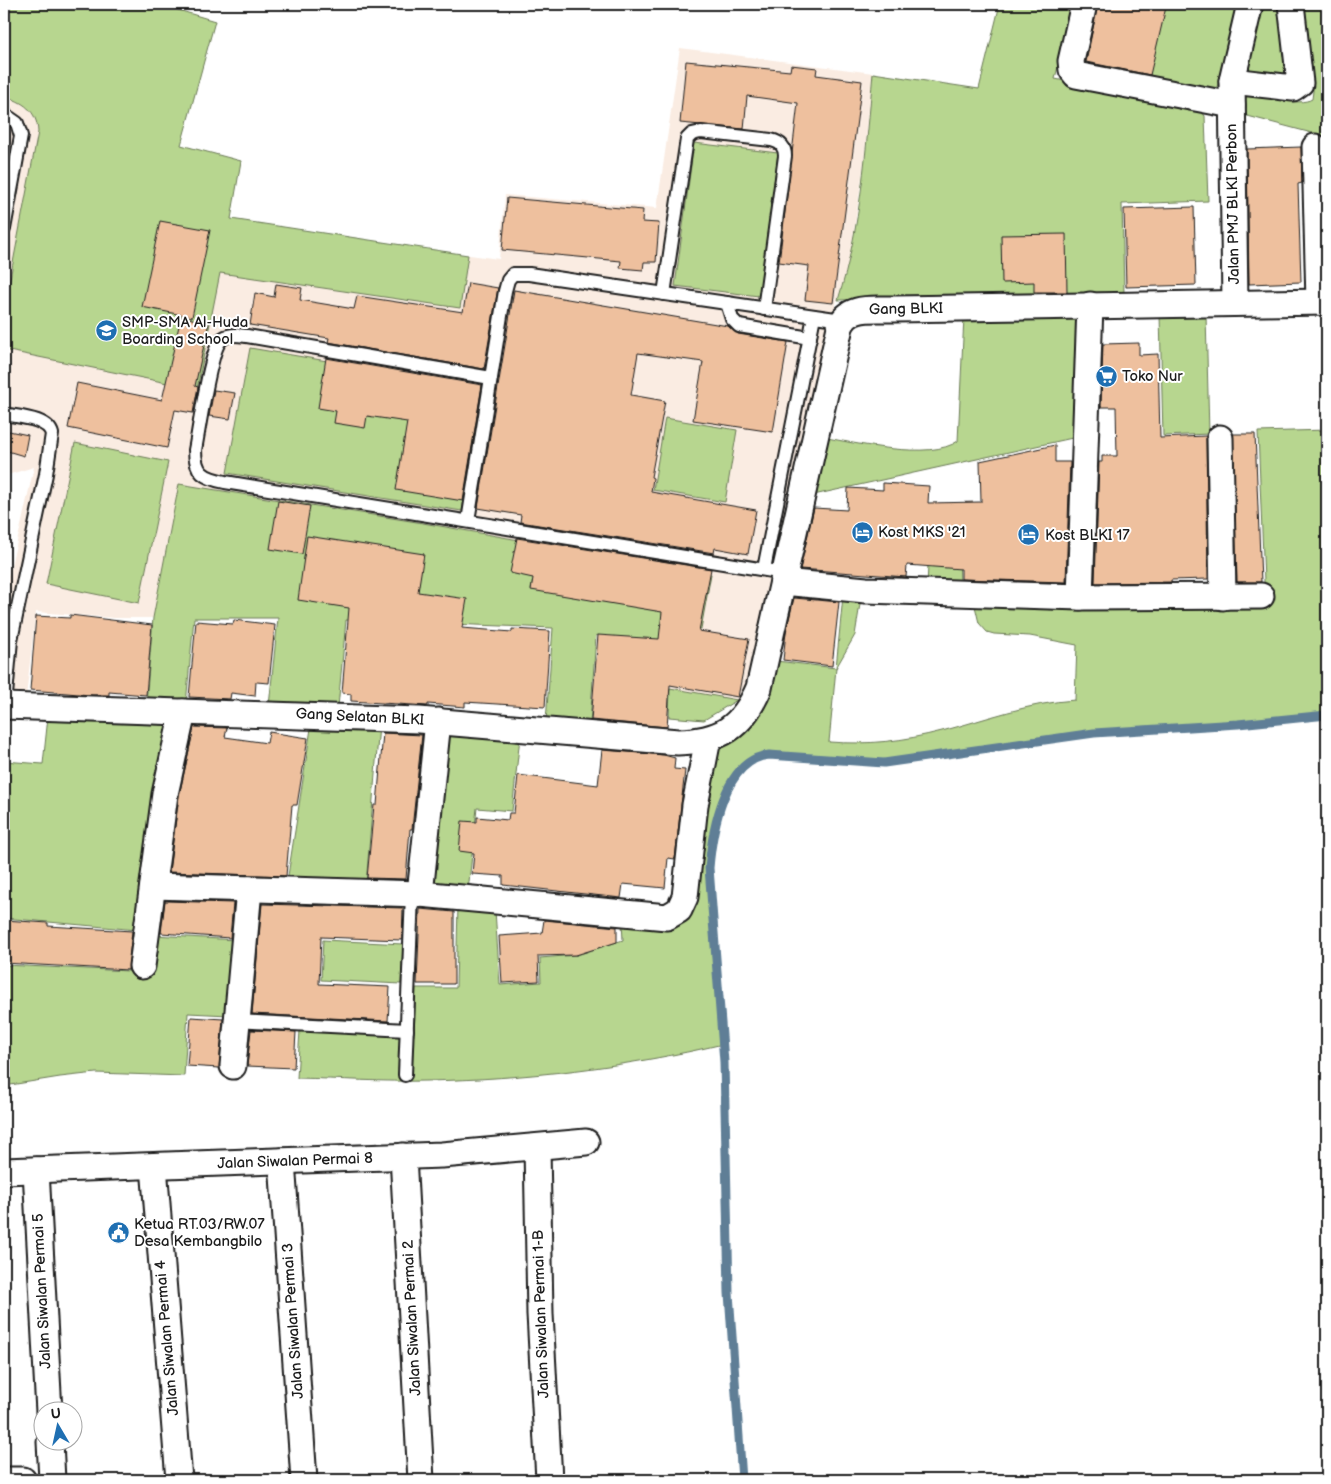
<svg xmlns="http://www.w3.org/2000/svg" width="1331" height="1484" viewBox="0 0 1331 1484" font-family="'Balsamiq Sans',sans-serif">
<style>
.built{fill:#faece2}
.green{fill:#b7d68f;stroke:#6a7956}
.lines{fill:none;stroke-linecap:round;stroke-linejoin:round}
.stream{stroke:#5e7e96;stroke-width:9}
.building{fill:#eec09e;stroke:#1c1c1c}
.lane-casing{stroke:#1c1c1c;stroke-width:16}
.street-casing{stroke:#1c1c1c;stroke-width:29}
.lane{stroke:#fff;stroke-width:12}
.street{stroke:#fff;stroke-width:25}
.labels{text-anchor:middle;dominant-baseline:central;stroke-width:4;stroke-linejoin:round;paint-order:stroke}
.street-label{font-size:15px;fill:#1c1c1c;stroke:#fff}
.poi-label{font-size:15px;fill:#1c1c1c;stroke:#fff;text-anchor:start}
</style>
<rect width="100%" height="100%" fill="#fff"/>
<filter id="ink" filterUnits="userSpaceOnUse"><feTurbulence type="fractalNoise" baseFrequency=".02" numOctaves="2"/><feDisplacementMap in="SourceGraphic" scale="10" xChannelSelector="R" yChannelSelector="G"/><feConvolveMatrix kernelMatrix="1 2 1 2 8 2 1 2 1" color-interpolation-filters="sRGB"/></filter>
<g filter="url(#ink)">
<!-- built -->
<polygon class="built" points="4,4 158,4 215,21 181,145 241,161 231,219 367,241 499,259 505,195 657,208 680,48 873,73 864,164 849,265 831,319 748,693 704,720 669,717 672,654 640,644 553,628 278,618 114,618 36,612 26,696 4,695 4,592 21,526 34,467 4,476"/>
<!-- green -->
<g class="green">
<path d="M4 4H158L215 21 181 145 241 161 231 219 468 255 460 308 220 273 197 389 4 350V310L38 132C37 110 23 102 4 96Z"/>
<path d="M1000 4H1073L1055 79 1190 105 1201 110 1205 116 1208 201 1122 204 1124 294 838 300C861 227 866 150 873 73L979 89Z"/>
<polygon points="1096,4 1238,4 1216,91 1081,64"/>
<polygon points="1260,4 1280,4 1289,75 1245,70"/>
<path d="M1302 4H1327V137L1240 114 1244 96 1247 94C1263 96 1299 107 1312 99L1313 91Z"/>
<polygon points="694,143 778,153 759,296 675,286"/>
<path d="M1081 315 1077 437 809 496 822 437C854 443 931 461 958 441L964 317Z"/>
<polygon points="1160,315 1206,315 1209,434 1163,436"/>
<polygon points="250,348 481,387 462,511 227,473"/>
<polygon points="665,418 737,430 725,502 653,490"/>
<path d="M1327 430V715L1238 724 1094 733 884 763 762 756C680 788 719 975 723 1044 627 1067 525 1079 426 1081 383 1082 340 1079 297 1078L300 1030 414 1036 416 988H456L458 905 495 910 500 985 541 982 540 958 577 955 623 940 622 923 661 926 701 834 716 751C759 729 765 705 776 661L836 668 843 596 861 598 855 635 836 668 829 742C868 745 904 741 942 731 987 719 1028 703 1075 700L1077 645 1030 636 994 634 987 632 979 623 975 606H1265L1258 432Z"/>
<polygon points="75,443 168,462 139,603 46,584"/>
<polygon points="179,484 423,523 711,574 701,629 677,625 672,654 640,644 596,635 590,724 546,721 553,628 346,620 338,707 269,706 278,618 194,618 186,704 146,703 153,618"/>
<polygon points="930,527 959,548 960,586 927,585"/>
<polygon points="670,688 737,700 704,720 669,717"/>
<polygon points="48,717 169,722 138,930 4,918 4,761 43,764"/>
<polygon points="312,722 379,725 366,885 287,882"/>
<polygon points="445,728 520,737 512,811 477,808 468,891 428,887"/>
<polygon points="155,935 235,940 229,1015 188,1013 184,1076 96,1073 60,1077 4,1086 4,965 150,972"/>
<polygon points="323,940 403,944 401,984 321,980"/>
</g>
<g class="lines">
<!-- stream -->
<path class="stream" d="M742 1480 729 1293 724 1062 709 868C712 832 724 759 769 755L884 763 1094 733 1238 724 1327 715"/>
</g>
<!-- building -->
<g class="building">
<polygon points="1098,4 1151,4 1166,7 1150,75 1086,62"/>
<polygon points="686,61 790,71 791,65 817,68 816,75 862,81 833,303 805,300 809,266 779,262 798,103 747,96 744,129 680,123"/>
<polygon points="1301,147 1302,183 1298,184 1301,282 1249,284 1247,149"/>
<polygon points="507,198 643,210 642,222 659,223 656,262 644,262 643,270 620,268 621,261 502,250"/>
<polygon points="1194,207 1196,285 1126,287 1124,209"/>
<polygon points="160,221 210,230 192,317 142,307"/>
<polygon points="1066,234 1067,292 1034,292 1034,282 1002,283 1001,235"/>
<polygon points="468,283 498,288 484,369 328,342 329,338 250,325 255,293 274,297 276,284 302,288 300,300 354,309 357,296 463,312"/>
<polygon points="514,290 728,326 738,334 788,342 773,432 693,420 703,362 638,353 631,395 665,401 651,477 653,478 651,492 756,510 748,554 715,548 714,553 520,522 521,515 478,508"/>
<polygon points="181,317 209,322 195,386 198,387 193,413 175,410 167,448 68,428 77,383 162,400"/>
<polygon points="1139,343 1139,355 1158,354 1160,438 1206,436 1208,579 1171,580 1171,582 1095,583 1099,462 1102,462 1102,456 1117,456 1116,407 1101,407 1103,344"/>
<polygon points="326,358 482,385 463,501 396,490 407,422 367,416 365,428 334,423 336,411 318,408"/>
<polygon points="214,390 235,393 230,419 209,416"/>
<polygon points="4,430 28,435 24,456 4,450"/>
<polygon points="1233,434 1255,434 1261,582 1237,582"/>
<polygon points="1055,445 1055,462 1070,462 1066,582 961,579 961,569 907,565 906,577 800,569 814,508 847,510 848,488 883,490 883,483 929,486 928,503 981,502 980,461"/>
<polygon points="278,501 310,506 302,554 270,549"/>
<polygon points="307,536 424,554 418,592 467,599 462,628 512,632 512,629 550,631 545,707 465,702 465,707 428,704 428,706 351,701 351,694 342,693 349,608 298,600"/>
<polygon points="517,538 711,569 699,631 749,639 738,697 670,685 667,727 591,720 598,635 659,639 662,612 531,590 533,578 510,573"/>
<polygon points="794,598 839,602 832,666 783,660 786,632"/>
<polygon points="70,615 152,625 146,695 109,692 109,695 91,695 30,690 36,616 70,618"/>
<polygon points="234,620 275,625 269,683 256,682 255,696 231,693 230,699 189,697 196,621 233,624"/>
<polygon points="194,727 227,728 225,737 267,743 269,732 308,738 297,805 292,805 286,876 169,872 179,796"/>
<polygon points="383,733 422,735 412,829 410,829 406,879 367,878 374,805 377,805"/>
<polygon points="602,750 664,755 675,758 674,769 685,770 675,859 668,858 665,888 623,884 621,898 503,885 503,876 472,874 474,853 459,851 462,821 477,822 477,817 508,820 509,813 514,813 518,775 598,785"/>
<polygon points="165,901 233,903 230,938 161,933"/>
<polygon points="262,904 403,908 402,940 321,937 319,984 390,987 388,1021 252,1014"/>
<polygon points="420,909 454,912 454,984 417,984"/>
<polygon points="4,920 48,923 48,926 132,931 128,970 4,963"/>
<polygon points="544,920 617,927 617,942 576,955 538,956 539,981 502,983 499,936 542,933"/>
<polygon points="191,1017 223,1019 219,1068 187,1066"/>
<polygon points="251,1030 296,1032 294,1068 247,1066"/>
</g>
<g class="lines">
<defs>
<g id="lane">
<polyline points="4,114 17,123 21,136 4,229"/>
<path d="M664 294 687 139 692 134 701 132 771 140C780 142 785 146 785 156L764 309"/>
<polyline points="727,303 732,319 739,326 810,338"/>
<path d="M491 378 247 336C238 335 228 333 221 340 210 350 199 430 195 450 195 473 204 478 225 482L784 573"/>
<path d="M4 414C18 417 48 418 52 434L46 474 11 640 5 706"/>
<polyline points="468,521 505,291 508,280 513,274 529,274 842,320"/>
<polyline points="764,569 814,316"/>
<polyline points="236,1021 407,1030"/>
<polyline points="405,1075 412,894"/>
</g>
<g id="street">
<polyline points="1084,4 1071,61 1072,70 1076,75 1232,105"/>
<polyline points="1232,81 1293,88 1300,83 1291,4"/>
<polyline points="1315,147 1319,302"/>
<polyline points="1235,303 1232,81 1250,4"/>
<polyline points="1220,438 1223,597"/>
<polyline points="783,582 866,590 1080,597 1090,305"/>
<polyline points="1080,597 1261,596"/>
<path d="M4 706 419 720 678 742C720 741 742 728 759 688L840 327C848 304 875 310 895 309L1327 302"/>
<polyline points="153,886 420,894 667,917 679,910 685,897 695,805 708,739"/>
<polyline points="420,894 438,721"/>
<polyline points="142,966 165,794 183,712"/>
<polyline points="233,1066 249,889"/>
<polyline points="537,1147 540,1314 549,1480"/>
<polyline points="403,1156 421,1480"/>
<polyline points="282,1161 304,1480"/>
<polyline points="154,1166 179,1480"/>
<polyline points="36,1170 49,1412"/>
<polyline points="4,1171 442,1155 586,1142"/>
<polyline points="50,1442 52,1480"/>
<polyline points="4,1480 23,1480"/>
</g>
</defs>
<!-- lane casing -->
<use href="#lane" class="lane-casing"/>
<!-- street casing -->
<use href="#street" class="street-casing"/>
<!-- lane -->
<use href="#lane" class="lane"/>
<!-- street -->
<use href="#street" class="street"/>
</g>
</g>
<!-- icons -->
<defs>
<symbol id="school-disc" viewBox="-11 -11 22 22"><circle r="9.5" fill="#1f6fb2" stroke="#fff"/><path d="M0-5L7-2L0 1L-7-2ZM-4 1L0 2.5L4 1V4Q0 6-4 4Z" fill="#fff"/></symbol>
<symbol id="supermarket-disc" viewBox="-11 -11 22 22"><circle r="9.5" fill="#1f6fb2" stroke="#fff"/><path d="M-6-5.5h2.5l.6 2H6L4.5 2H-2.5L-4.4-4H-6ZM-1.5 3.2a1.3 1.3 0 1 0 .1 0ZM3 3.2a1.3 1.3 0 1 0 .1 0Z" fill="#fff"/></symbol>
<symbol id="hotel-disc" viewBox="-11 -11 22 22"><circle r="9.5" fill="#1f6fb2" stroke="#fff"/><path d="M-6-4.5h1.5V1H6V5H4.5V3h-9V5H-6ZM-4 0a1.8 1.8 0 1 1 3.6 0ZM.5 0V-2.5h3Q6-2.5 6 0Z" fill="#fff"/></symbol>
<symbol id="civic-disc" viewBox="-11 -11 22 22"><circle r="9.5" fill="#1f6fb2" stroke="#fff"/><path d="M-.6-6.5H3V-4.5H.6V-3L4-1V1h2V6H-6V1h2V-1L-.6-3ZM-1.2 2.5V6h2.4V2.5Z" fill="#fff"/></symbol>
</defs>
<g fill-rule="evenodd">
<use href="#school-disc" x="94" y="318" width="25" height="25"/>
<use href="#supermarket-disc" x="1094" y="364" width="25" height="25"/>
<use href="#hotel-disc" x="850" y="520" width="25" height="25"/>
<use href="#hotel-disc" x="1016" y="522" width="25" height="25"/>
<use href="#civic-disc" x="106" y="1220" width="25" height="25"/>
</g>
<g class="labels">
<!-- street labels -->
<g class="street-label">
<text transform="translate(1233 204) rotate(-91)">Jalan PMJ BLKI Perbon</text>
<text transform="translate(906 309) rotate(-1)">Gang BLKI</text>
<text transform="translate(360 717) rotate(3)">Gang Selatan BLKI</text>
<text transform="translate(295 1161) rotate(-2)">Jalan Siwalan Permai 8</text>
<text transform="translate(42 1291) rotate(-93)">Jalan Siwalan Permai 5</text>
<text transform="translate(541 1314) rotate(-92)">Jalan Siwalan Permai 1-B</text>
<text transform="translate(412 1318) rotate(-93)">Jalan Siwalan Permai 2</text>
<text transform="translate(293 1321) rotate(-94)">Jalan Siwalan Permai 3</text>
<text transform="translate(167 1338) rotate(-95)">Jalan Siwalan Permai 4</text>
</g>
<!-- poi labels -->
<g class="poi-label">
<text x="122" y="322">SMP-SMA Al-Huda<tspan x="122" dy="17">Boarding School</tspan></text>
<text x="1122" y="376">Toko Nur</text>
<text x="878" y="532">Kost MKS '21</text>
<text x="1045" y="535">Kost BLKI 17</text>
<text x="134" y="1224">Ketua RT.03/RW.07<tspan x="134" dy="17">Desa Kembangbilo</tspan></text>
</g>
</g>
<!-- margin -->
<rect width="1331" height="1484" fill="none" stroke="#fff" stroke-width="20"/>
<rect x="10" y="10" width="1311" height="1464" fill="none" stroke="#1c1c1c" stroke-width="2" filter="url(#ink)"/>
<!-- north arrow -->
<g transform="translate(58 1426) rotate(351)"><circle r="24" fill="#ffffff" stroke="#a4a4a4"/>
<path d="M0-4L9 19L0 12L-9 19Z" fill="#1f6fb2"/>
<text y="-8" font-size="14" font-weight="bold" text-anchor="middle" fill="#1c1c1c">U</text>
</g>
</svg>
